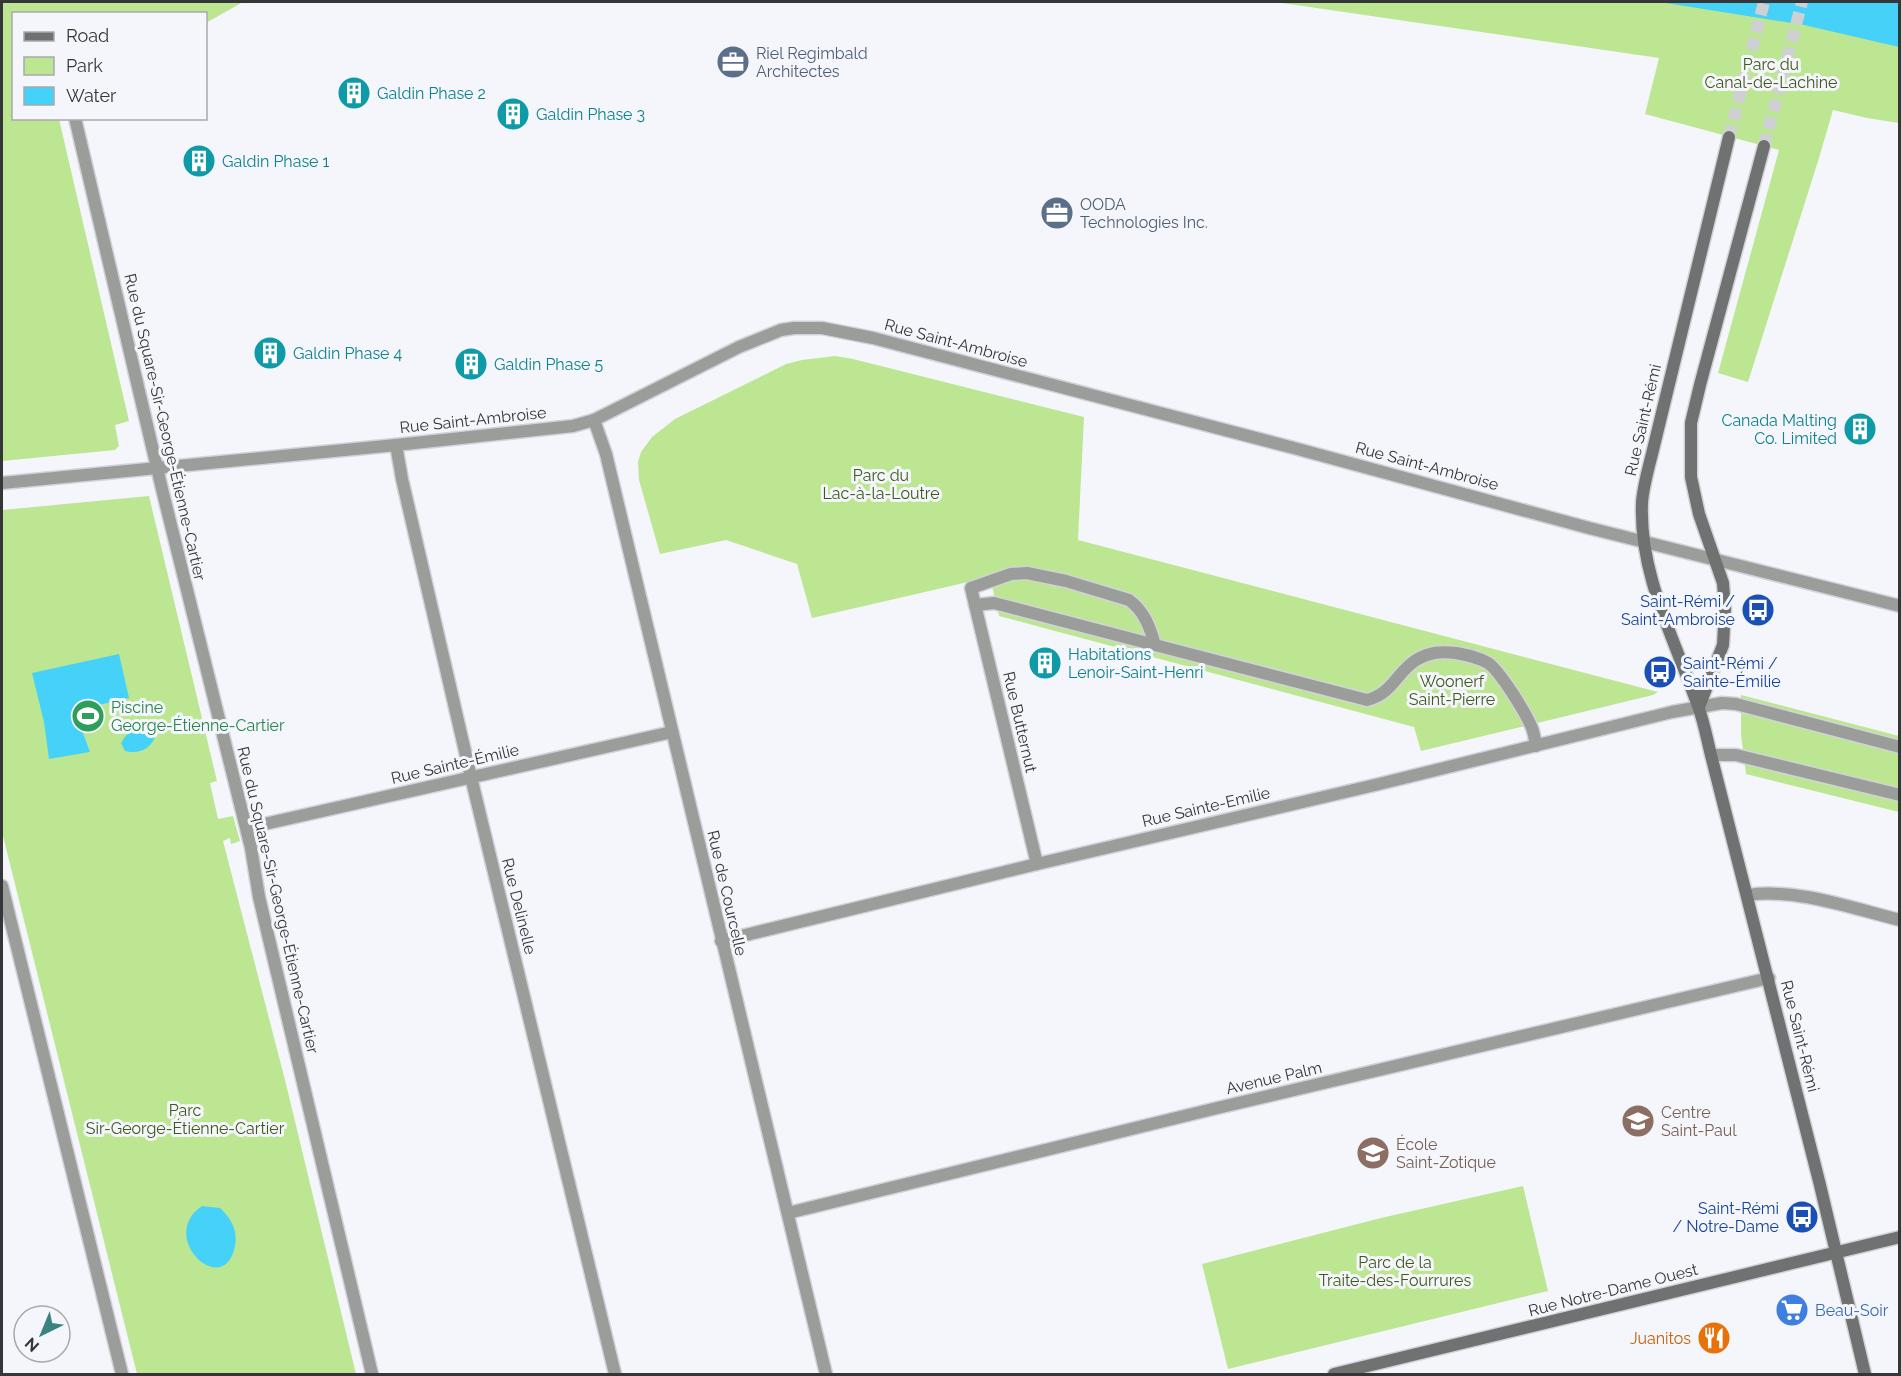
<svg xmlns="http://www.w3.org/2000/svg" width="1901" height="1376" viewBox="0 0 1901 1376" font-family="Raleway,sans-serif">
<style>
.green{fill:#bde693}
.water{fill:#46d1f8}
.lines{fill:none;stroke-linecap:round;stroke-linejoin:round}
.secondary-tunnel{stroke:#ced0d4;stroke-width:12;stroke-dasharray:12 6;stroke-linecap:butt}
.street-casing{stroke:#d2d3d8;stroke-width:15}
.secondary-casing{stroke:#d2d3d8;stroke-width:15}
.street{stroke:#9b9d9b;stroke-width:12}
.secondary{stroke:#6f7270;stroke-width:12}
.labels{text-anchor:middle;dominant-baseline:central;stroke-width:6;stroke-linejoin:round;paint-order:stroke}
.service-label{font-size:16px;fill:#4e5e75;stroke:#f4f6fb;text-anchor:start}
.park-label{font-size:16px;fill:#3e591b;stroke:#f4f6fb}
.culture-label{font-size:16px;fill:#0d838f;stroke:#f4f6fb;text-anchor:start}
.street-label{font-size:16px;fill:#353638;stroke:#f4f6fb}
.transit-label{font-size:16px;fill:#164399;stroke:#f4f6fb;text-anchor:end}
.leisure-label{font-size:16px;fill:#27864d;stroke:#f4f6fb;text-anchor:start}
.education-label{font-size:16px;fill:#785e54;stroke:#f4f6fb;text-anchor:start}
.shop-label{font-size:16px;fill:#366cbe;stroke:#f4f6fb;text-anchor:start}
.food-label{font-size:16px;fill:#c56008;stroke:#f4f6fb;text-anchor:end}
</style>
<rect width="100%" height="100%" fill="#f4f6fb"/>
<!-- green -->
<g class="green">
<polygon points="2,2 243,2 206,23 206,14 14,14 14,118 59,119 129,421 115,425 119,446 115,450 2,461"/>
<polygon points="1275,2 1899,2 1899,123 1867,118 1833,110 1819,158 1748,382 1718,373 1779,150 1645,114 1659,58"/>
<polygon points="835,356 853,359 1084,417 1078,540 1658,692 1653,695 1421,751 1414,727 999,616 990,577 812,618 797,564 726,540 660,554 639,480 638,462 641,452 652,437 675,419 786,364 802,360"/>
<polygon points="149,496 217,781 210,783 218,819 233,816 240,841 231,844 230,838 223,841 285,1080 356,1374 137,1374 2,832 2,510"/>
<polygon points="1741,695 1899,736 1899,812 1746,774 1741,735"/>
<polygon points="1523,1186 1548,1291 1228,1369 1202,1264 1381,1218"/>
</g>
<!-- water -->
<g class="water">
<polygon points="1660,2 1899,2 1899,47 1804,25"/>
<polygon points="119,654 129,698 77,710 79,722 90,752 49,759 44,722 32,673"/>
<path d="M147 725 153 728 156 732C154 748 139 755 125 751L121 743C127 732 135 727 147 725Z"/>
<path d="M202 1206 220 1208C231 1218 238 1231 235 1246 224 1301 156 1237 202 1206Z"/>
</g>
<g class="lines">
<!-- secondary-tunnel -->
<g class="secondary-tunnel">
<polyline points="1729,137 1764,2"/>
<polyline points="1764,146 1802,2"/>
</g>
<defs>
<g id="street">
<polyline points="75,118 162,489 251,848 259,897 372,1374"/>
<polyline points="594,420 606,454 826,1374"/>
<polyline points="396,445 402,479 471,777 615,1374"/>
<polyline points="2,483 396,445 573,426 594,420 614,410 739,347 781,330 794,328 822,328 873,338 1294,448 1589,528 1900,606"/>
<polyline points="975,605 994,603 1155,645"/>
<polyline points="1711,755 1736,755 1900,795"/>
<polyline points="247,828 672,732"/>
<path d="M1037 864 971 588 1011 574 1027 573 1066 581 1129 600C1144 611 1150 627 1155 645L1367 700C1393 693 1396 673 1416 660 1430 652 1441 651 1456 653 1467 655 1478 657 1488 663 1500 671 1526 713 1532 728 1534 733 1535 740 1536 746"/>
<polyline points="2,886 122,1374"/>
<path d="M1748 895C1797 888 1851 908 1900 920"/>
<polyline points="721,941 1037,864 1375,785 1672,712 1722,703 1736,704 1900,747"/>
<polyline points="788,1213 1213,1109 1769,978"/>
</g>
<g id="secondary">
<path d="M1729 137 1652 454C1648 470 1643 487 1642 503 1639 575 1675 640 1698 706 1704 722 1707 739 1711 755L1820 1185 1865 1374"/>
<polyline points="1699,707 1723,645 1725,609 1723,583 1699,514 1691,477 1691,423 1700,385 1764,146"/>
<polyline points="1334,1374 1900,1237"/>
</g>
</defs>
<!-- street casing -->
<use href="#street" class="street-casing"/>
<!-- secondary casing -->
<use href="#secondary" class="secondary-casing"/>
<!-- street -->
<use href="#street" class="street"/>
<!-- secondary -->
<use href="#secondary" class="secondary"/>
</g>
<!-- icons -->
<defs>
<symbol id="office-disc" viewBox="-11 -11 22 22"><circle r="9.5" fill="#5c6f8a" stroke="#f4f6fb"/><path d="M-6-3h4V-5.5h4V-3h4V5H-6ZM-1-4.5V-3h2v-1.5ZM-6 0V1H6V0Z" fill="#fff"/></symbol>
<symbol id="building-disc" viewBox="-11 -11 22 22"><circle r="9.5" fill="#0f9aa8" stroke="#f4f6fb"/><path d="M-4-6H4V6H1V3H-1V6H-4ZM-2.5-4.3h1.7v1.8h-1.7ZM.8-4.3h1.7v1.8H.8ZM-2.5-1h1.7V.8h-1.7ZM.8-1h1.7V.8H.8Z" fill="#fff"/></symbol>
<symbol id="bus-disc" viewBox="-11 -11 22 22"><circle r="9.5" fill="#1a4fb4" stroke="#f4f6fb"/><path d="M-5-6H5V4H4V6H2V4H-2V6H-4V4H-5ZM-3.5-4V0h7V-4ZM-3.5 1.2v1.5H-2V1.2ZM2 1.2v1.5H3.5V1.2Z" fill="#fff"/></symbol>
<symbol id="stadium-disc" viewBox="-11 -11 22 22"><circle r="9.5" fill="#2e9e5b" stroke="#f4f6fb"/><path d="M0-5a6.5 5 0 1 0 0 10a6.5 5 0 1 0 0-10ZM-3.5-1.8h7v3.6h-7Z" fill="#fff"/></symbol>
<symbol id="university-disc" viewBox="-11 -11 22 22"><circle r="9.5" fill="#8d6e63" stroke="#f4f6fb"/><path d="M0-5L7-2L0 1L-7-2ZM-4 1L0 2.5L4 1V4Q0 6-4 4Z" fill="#fff"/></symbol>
<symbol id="school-disc" viewBox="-11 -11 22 22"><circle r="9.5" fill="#8d6e63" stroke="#f4f6fb"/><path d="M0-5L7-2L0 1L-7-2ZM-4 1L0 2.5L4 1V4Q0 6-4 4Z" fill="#fff"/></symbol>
<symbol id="supermarket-disc" viewBox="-11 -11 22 22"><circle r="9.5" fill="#3f7fe0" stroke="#f4f6fb"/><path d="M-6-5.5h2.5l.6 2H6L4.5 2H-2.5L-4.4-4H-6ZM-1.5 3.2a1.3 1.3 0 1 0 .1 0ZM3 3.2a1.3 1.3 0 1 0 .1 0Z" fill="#fff"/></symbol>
<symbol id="restaurant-disc" viewBox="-11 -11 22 22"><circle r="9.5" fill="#e8710a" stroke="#f4f6fb"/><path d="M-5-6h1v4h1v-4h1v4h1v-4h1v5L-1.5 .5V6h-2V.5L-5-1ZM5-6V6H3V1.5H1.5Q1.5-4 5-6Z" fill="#fff"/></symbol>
</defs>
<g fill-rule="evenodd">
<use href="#office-disc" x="714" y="43" width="38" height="38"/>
<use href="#building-disc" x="335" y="74" width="38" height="38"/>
<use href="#building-disc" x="494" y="95" width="38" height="38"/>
<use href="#building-disc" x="180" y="142" width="38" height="38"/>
<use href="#office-disc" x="1038" y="194" width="38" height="38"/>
<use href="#building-disc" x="251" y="334" width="38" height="38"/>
<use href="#building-disc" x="452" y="345" width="38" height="38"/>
<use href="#building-disc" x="1841" y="410" width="38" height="38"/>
<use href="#bus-disc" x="1739" y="591" width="38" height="38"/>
<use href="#building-disc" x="1026" y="644" width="38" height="38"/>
<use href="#bus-disc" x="1641" y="653" width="38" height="38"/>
<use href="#stadium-disc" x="69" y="697" width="38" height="38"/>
<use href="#university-disc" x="1619" y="1102" width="38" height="38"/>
<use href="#school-disc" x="1354" y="1134" width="38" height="38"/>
<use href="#bus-disc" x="1783" y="1198" width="38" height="38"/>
<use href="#supermarket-disc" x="1773" y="1291" width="38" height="38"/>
<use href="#restaurant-disc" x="1695" y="1319" width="38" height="38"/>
</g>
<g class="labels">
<!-- service labels -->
<g class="service-label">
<text x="756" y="53">Riel Regimbald<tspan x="756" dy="18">Architectes</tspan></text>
<text x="1080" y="204">OODA<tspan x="1080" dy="18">Technologies Inc.</tspan></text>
</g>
<!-- park labels -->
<g class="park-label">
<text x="1771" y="64">Parc du<tspan x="1771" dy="18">Canal-de-Lachine</tspan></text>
<text x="881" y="475">Parc du<tspan x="881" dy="18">Lac-à-la-Loutre</tspan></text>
<text x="1452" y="681">Woonerf<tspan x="1452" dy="18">Saint-Pierre</tspan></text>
<text x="185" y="1110">Parc<tspan x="185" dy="18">Sir-George-Étienne-Cartier</tspan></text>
<text x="1395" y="1262">Parc de la<tspan x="1395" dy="18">Traite-des-Fourrures</tspan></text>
</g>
<!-- culture labels -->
<g class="culture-label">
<text x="377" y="93">Galdin Phase 2</text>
<text x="536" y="114">Galdin Phase 3</text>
<text x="222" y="161">Galdin Phase 1</text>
<text x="293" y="353">Galdin Phase 4</text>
<text x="494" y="364">Galdin Phase 5</text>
<text x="1837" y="420" text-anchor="end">Canada Malting<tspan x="1837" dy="18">Co. Limited</tspan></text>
<text x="1068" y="654">Habitations<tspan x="1068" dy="18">Lenoir-Saint-Henri</tspan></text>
</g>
<!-- street labels -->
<g class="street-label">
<text transform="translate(956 343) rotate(15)">Rue Saint-Ambroise</text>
<text transform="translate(473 420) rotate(-6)">Rue Saint-Ambroise</text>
<text transform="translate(1643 420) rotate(-77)">Rue Saint-Rémi</text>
<text transform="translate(165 427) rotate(77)">Rue du Square-Sir-George-Étienne-Cartier</text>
<text transform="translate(1427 466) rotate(15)">Rue Saint-Ambroise</text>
<text transform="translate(1020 722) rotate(77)">Rue Butternut</text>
<text transform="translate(455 764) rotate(-13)">Rue Sainte-Émilie</text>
<text transform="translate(1206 807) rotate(-13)">Rue Sainte-Emilie</text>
<text transform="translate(727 893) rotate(77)">Rue de Courcelle</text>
<text transform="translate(278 900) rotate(77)">Rue du Square-Sir-George-Étienne-Cartier</text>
<text transform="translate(519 906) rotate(76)">Rue Delinelle</text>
<text transform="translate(1800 1036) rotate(76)">Rue Saint-Rémi</text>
<text transform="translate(1274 1078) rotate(-13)">Avenue Palm</text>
<text transform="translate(1613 1290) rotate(-14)">Rue Notre-Dame Ouest</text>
</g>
<!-- transit labels -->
<g class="transit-label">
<text x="1735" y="601">Saint-Rémi /<tspan x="1735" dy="18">Saint-Ambroise</tspan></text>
<text x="1683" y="663" text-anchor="start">Saint-Rémi /<tspan x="1683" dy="18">Sainte-Émilie</tspan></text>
<text x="1779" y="1208">Saint-Rémi<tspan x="1779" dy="18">/ Notre-Dame</tspan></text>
</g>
<!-- leisure labels -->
<g class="leisure-label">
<text x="111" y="707">Piscine<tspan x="111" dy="18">George-Étienne-Cartier</tspan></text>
</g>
<!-- education labels -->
<g class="education-label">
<text x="1661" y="1112">Centre<tspan x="1661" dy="18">Saint-Paul</tspan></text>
<text x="1396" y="1144">École<tspan x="1396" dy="18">Saint-Zotique</tspan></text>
</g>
<!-- shop labels -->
<g class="shop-label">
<text x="1815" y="1310">Beau-Soir</text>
</g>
<!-- food labels -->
<g class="food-label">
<text x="1691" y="1338">Juanitos</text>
</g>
</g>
<!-- border -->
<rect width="1901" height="1376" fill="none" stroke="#353638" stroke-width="6"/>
<!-- legend -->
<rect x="12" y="12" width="195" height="108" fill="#f4f6fb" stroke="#a8a9ad" stroke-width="1.5"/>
<rect x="24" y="32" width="30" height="9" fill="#6f7270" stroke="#a8a9ad" stroke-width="1.5"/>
<text x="66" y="42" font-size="18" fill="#353638">Road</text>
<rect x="24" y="57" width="30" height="18" fill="#bde693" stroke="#a8a9ad" stroke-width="1.5"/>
<text x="66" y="72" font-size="18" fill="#353638">Park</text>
<rect x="24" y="87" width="30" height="18" fill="#46d1f8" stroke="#a8a9ad" stroke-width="1.5"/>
<text x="66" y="102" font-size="18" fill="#353638">Water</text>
<!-- north arrow -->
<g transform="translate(42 1334) rotate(223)"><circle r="28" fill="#f4f6fb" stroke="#a8a9ad" stroke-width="1.5"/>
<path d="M0-4.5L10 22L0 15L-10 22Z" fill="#3b8380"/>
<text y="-9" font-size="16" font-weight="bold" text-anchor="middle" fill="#353638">N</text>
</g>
</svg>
